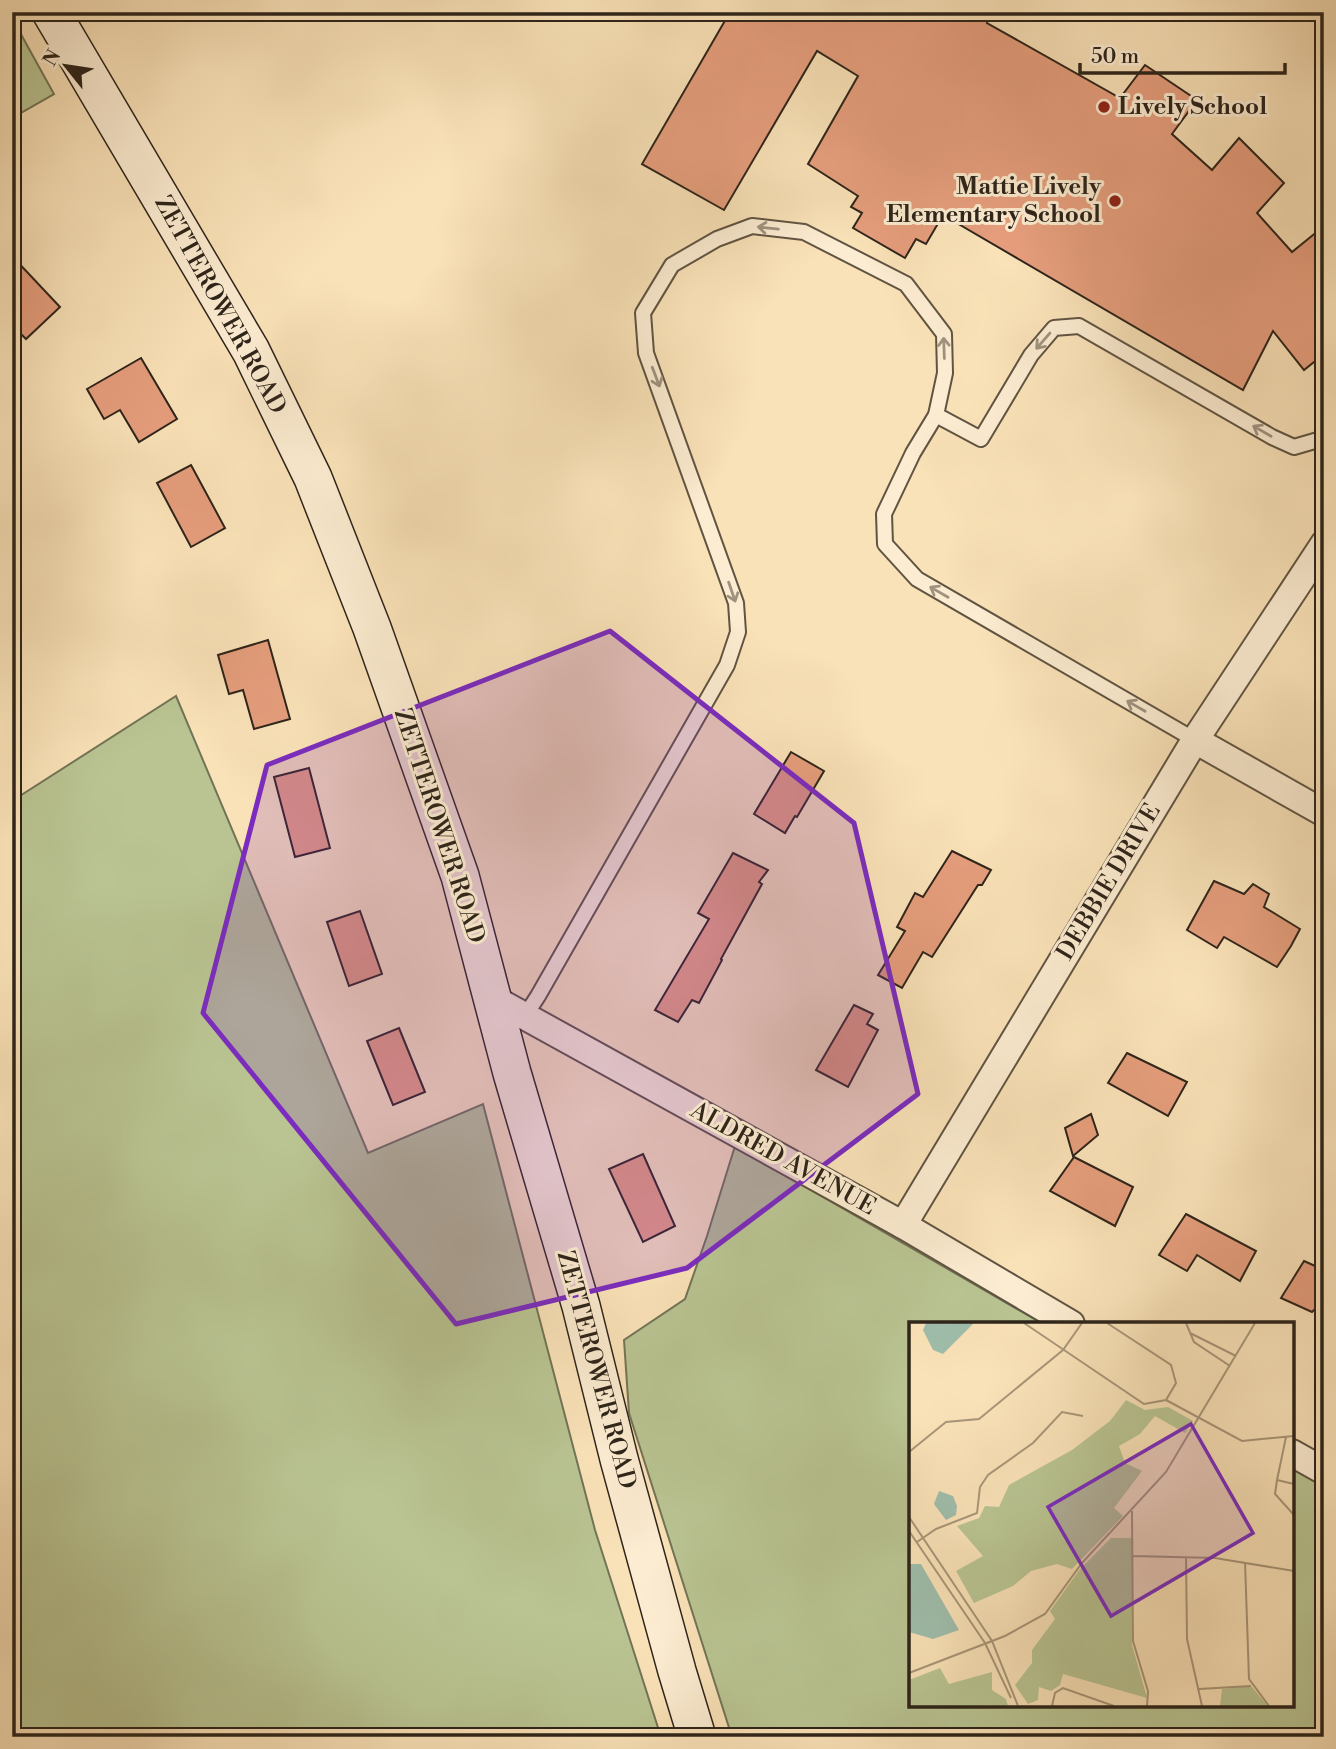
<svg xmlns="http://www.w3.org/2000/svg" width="1336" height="1749" viewBox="0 0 1336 1749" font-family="'Libre Bodoni',serif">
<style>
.green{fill:#b9c492;stroke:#737456;stroke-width:2}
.building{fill:#e69e7d;stroke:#2d241a;stroke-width:2}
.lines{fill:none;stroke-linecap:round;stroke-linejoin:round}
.lane-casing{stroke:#605442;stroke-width:18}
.street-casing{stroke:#605442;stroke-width:30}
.secondary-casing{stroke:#2d241a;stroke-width:40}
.lane{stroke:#fcecd1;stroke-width:14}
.street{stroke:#fcecd1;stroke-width:26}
.secondary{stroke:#fcecd1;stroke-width:37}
.oneway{stroke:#9f927f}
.marked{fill:#7b2cbf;fill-opacity:0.2;stroke:#7b2cbf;stroke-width:5;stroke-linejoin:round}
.poi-dot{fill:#8f2418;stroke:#fcecd1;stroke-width:2.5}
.labels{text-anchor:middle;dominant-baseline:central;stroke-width:6;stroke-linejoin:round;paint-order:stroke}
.poi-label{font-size:24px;font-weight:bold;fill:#2d241a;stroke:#fcecd1;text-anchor:start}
.street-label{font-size:24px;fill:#2d241a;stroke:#fcecd1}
.inset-road{fill:none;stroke:#a89679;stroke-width:2}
.view{fill:#7b2cbf;fill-opacity:0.15;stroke:#7b2cbf;stroke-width:3.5}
.inset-edge{fill:none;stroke:#2d241a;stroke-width:3.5}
</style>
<rect width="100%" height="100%" fill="#fae2b8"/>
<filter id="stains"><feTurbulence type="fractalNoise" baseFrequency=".00286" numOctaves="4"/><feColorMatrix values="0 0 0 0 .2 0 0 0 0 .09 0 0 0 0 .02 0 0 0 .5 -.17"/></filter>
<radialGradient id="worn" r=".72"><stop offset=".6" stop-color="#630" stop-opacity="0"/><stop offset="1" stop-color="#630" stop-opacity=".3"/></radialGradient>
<!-- green -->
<g class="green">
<polygon points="12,18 54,94 12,118"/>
<polygon points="176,696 368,1153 483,1104 595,1530 661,1737 12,1737 12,801"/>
<polygon points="735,1146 1043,1324 911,1324 911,1705 1292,1705 1292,1466 1324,1484 1324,1737 732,1737 629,1413 624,1340 685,1299 707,1236"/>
</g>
<!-- building -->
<g class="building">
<polygon points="730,12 991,12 987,23 1120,98 1145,65 1197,100 1172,134 1212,170 1239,138 1284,183 1257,213 1292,252 1324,226 1324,354 1304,370 1273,331 1243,390 943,215 926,244 916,239 905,258 853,228 862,213 851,207 858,196 808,164 858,76 817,51 724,210 642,164"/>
<polygon points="12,256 60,307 26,339 12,325"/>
<polygon points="141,358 177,419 139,442 120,410 104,419 87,389"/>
<polygon points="191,465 225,528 191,547 157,483"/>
<polygon points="268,640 290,719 254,729 243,690 229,694 218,655"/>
<polygon points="791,752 824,771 797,817 795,816 785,833 754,814"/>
<polygon points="309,768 330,848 295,857 274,777"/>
<polygon points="952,851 991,870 982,885 978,885 932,957 923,952 902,988 878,975 905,931 897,927 915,893 923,897"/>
<polygon points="733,853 768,870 759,882 762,884 721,959 722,960 699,1003 692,1000 678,1022 655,1010 709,919 698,913"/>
<polygon points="1214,881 1244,894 1253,884 1269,894 1264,907 1300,929 1291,946 1277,967 1224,937 1217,948 1187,930"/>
<polygon points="360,911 382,974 349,986 327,922"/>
<polygon points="854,1005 873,1014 867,1024 878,1030 848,1087 816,1070"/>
<polygon points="399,1028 425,1092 393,1105 367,1041"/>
<polygon points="1127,1053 1187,1082 1168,1116 1108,1083"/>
<polygon points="1091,1114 1098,1135 1073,1156 1065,1128"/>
<polygon points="643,1154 675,1226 643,1242 609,1169"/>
<polygon points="1074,1157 1133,1187 1115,1226 1050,1191"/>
<polygon points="1186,1214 1256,1251 1240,1281 1197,1255 1187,1271 1159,1255"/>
<polygon points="1304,1261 1324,1270 1324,1314 1315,1309 1312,1312 1281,1298"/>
</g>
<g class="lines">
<defs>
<g id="lane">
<polyline points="936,415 981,439 1031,355 1054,328 1079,326 1272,437 1294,447 1318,440 1324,436"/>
<polyline points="525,1016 538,996 727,665 738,632 736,603 646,353 643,313 672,265 717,239 752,226 804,232 906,284 944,334 945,373 936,415 913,453 884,514 885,544 917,579 1195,740"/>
</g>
<g id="street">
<polyline points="1195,740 1324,813"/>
<polyline points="492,998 903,1225 1071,1324"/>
<polyline points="903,1225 1195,740 1324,544"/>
<polyline points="1292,1453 1324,1471"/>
</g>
<polyline id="secondary" points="51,12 251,351 313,478 372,628 460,876 512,1073 581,1306 619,1459 677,1671 697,1737"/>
</defs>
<!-- lane casing -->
<use href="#lane" class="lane-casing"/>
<!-- street casing -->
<use href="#street" class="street-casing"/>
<!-- secondary casing -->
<use href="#secondary" class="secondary-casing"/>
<!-- lane -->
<use href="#lane" class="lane"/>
<!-- street -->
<use href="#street" class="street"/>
<!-- secondary -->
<use href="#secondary" class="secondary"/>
</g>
<!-- one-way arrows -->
<defs><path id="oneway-shaft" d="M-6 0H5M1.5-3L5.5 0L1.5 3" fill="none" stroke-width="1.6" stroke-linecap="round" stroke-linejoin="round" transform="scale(1.75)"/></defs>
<g class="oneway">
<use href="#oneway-shaft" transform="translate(768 228) rotate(-174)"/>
<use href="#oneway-shaft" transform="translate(1043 341) rotate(131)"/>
<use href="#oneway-shaft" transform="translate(944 348) rotate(-92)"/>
<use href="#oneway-shaft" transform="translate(656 377) rotate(69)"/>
<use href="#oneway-shaft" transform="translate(1262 431) rotate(-150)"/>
<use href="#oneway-shaft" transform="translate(732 592) rotate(71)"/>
<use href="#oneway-shaft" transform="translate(939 592) rotate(-150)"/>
<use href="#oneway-shaft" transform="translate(1136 706) rotate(-150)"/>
</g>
<!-- marked area -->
<path class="marked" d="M610 631 854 823 918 1094 687 1268 456 1324 203 1013 267 765Z"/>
<!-- markers -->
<g class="poi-dot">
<circle cx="1104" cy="107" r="7"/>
<circle cx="1115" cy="201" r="7"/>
</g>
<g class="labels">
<!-- poi labels -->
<g class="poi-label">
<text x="1118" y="107">Lively School</text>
<text x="1101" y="187" text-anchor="end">Mattie Lively<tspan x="1101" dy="28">Elementary School</tspan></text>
</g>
<!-- street labels -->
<g class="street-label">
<text transform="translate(220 305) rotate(61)">ZETTEROWER ROAD</text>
<text transform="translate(439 826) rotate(72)">ZETTEROWER ROAD</text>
<text transform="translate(1109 882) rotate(-59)">DEBBIE DRIVE</text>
<text transform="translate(783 1159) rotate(29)">ALDRED AVENUE</text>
<text transform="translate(596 1370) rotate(75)">ZETTEROWER ROAD</text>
</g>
</g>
<!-- overview -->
<g transform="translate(909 1322)">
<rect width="385" height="385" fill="#fae2b8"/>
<path d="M217 78 236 88 259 85 284 99 276 111 246 94 231 112 210 124 216 141 233 149 205 186 214 194 163 247 148 242 122 249 104 264 65 281 47 249 74 234 48 204 70 196 76 184 90 185 100 163 163 128 201 99ZM202 216H223V323L238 376 154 352 151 363 142 369 130 365 129 378 119 382 106 363 123 341V328L146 297 141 289 171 247ZM31 346 40 362 83 350V368L97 377 99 384H0V358ZM342 364 359 384H311L313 367Z" fill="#b9c492"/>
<path d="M17 1H64V2L34 32 24 28 14 8ZM30 169 44 174 48 184 47 193 37 198 25 182ZM0 242H12L50 308 24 317 0 310Z" fill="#9fbeac"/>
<path class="inset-road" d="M115 1 235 82 257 78 267 61 262 43 198 1M277 1 285 20 321 44M281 11 327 34M257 78 333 119 385 114M0 130 37 100 70 97 154 28 173 1M368 158 377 115M385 162 368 158 366 172 385 193M223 189 224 319 239 369 238 384M0 195 83 319 109 384M0 209 76 321 102 376M8 220 27 207 68 191 71 165 79 153 124 121 153 90 174 94M224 234 306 236 385 249M277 235 278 317 293 384M336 240 340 357 360 384M0 351 96 314 136 292 173 241 257 150 346 1M290 367 342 364M143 384 146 371 154 366 205 384"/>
<path class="view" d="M282 102 344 211 202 294 139 185Z"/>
<rect width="385" height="385" class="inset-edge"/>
</g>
<!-- margin -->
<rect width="1336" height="1749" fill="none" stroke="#fae2b8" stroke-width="42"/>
<rect x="14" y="14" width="1308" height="1721" fill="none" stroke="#2d241a" stroke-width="3.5"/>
<rect x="21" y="21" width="1294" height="1707" fill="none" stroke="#2d241a" stroke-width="2"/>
<!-- north arrow -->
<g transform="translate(66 66) rotate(300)" stroke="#fcecd1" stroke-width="5" paint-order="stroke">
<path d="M0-5L12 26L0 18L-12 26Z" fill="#2d241a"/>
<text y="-10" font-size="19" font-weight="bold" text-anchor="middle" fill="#2d241a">N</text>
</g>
<!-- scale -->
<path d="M1080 63v10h205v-10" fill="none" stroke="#2d241a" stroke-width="3.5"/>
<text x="1091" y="63" font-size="21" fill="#2d241a" stroke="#fcecd1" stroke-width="5" paint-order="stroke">50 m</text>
<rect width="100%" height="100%" filter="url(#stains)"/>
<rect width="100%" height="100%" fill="url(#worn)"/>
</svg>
